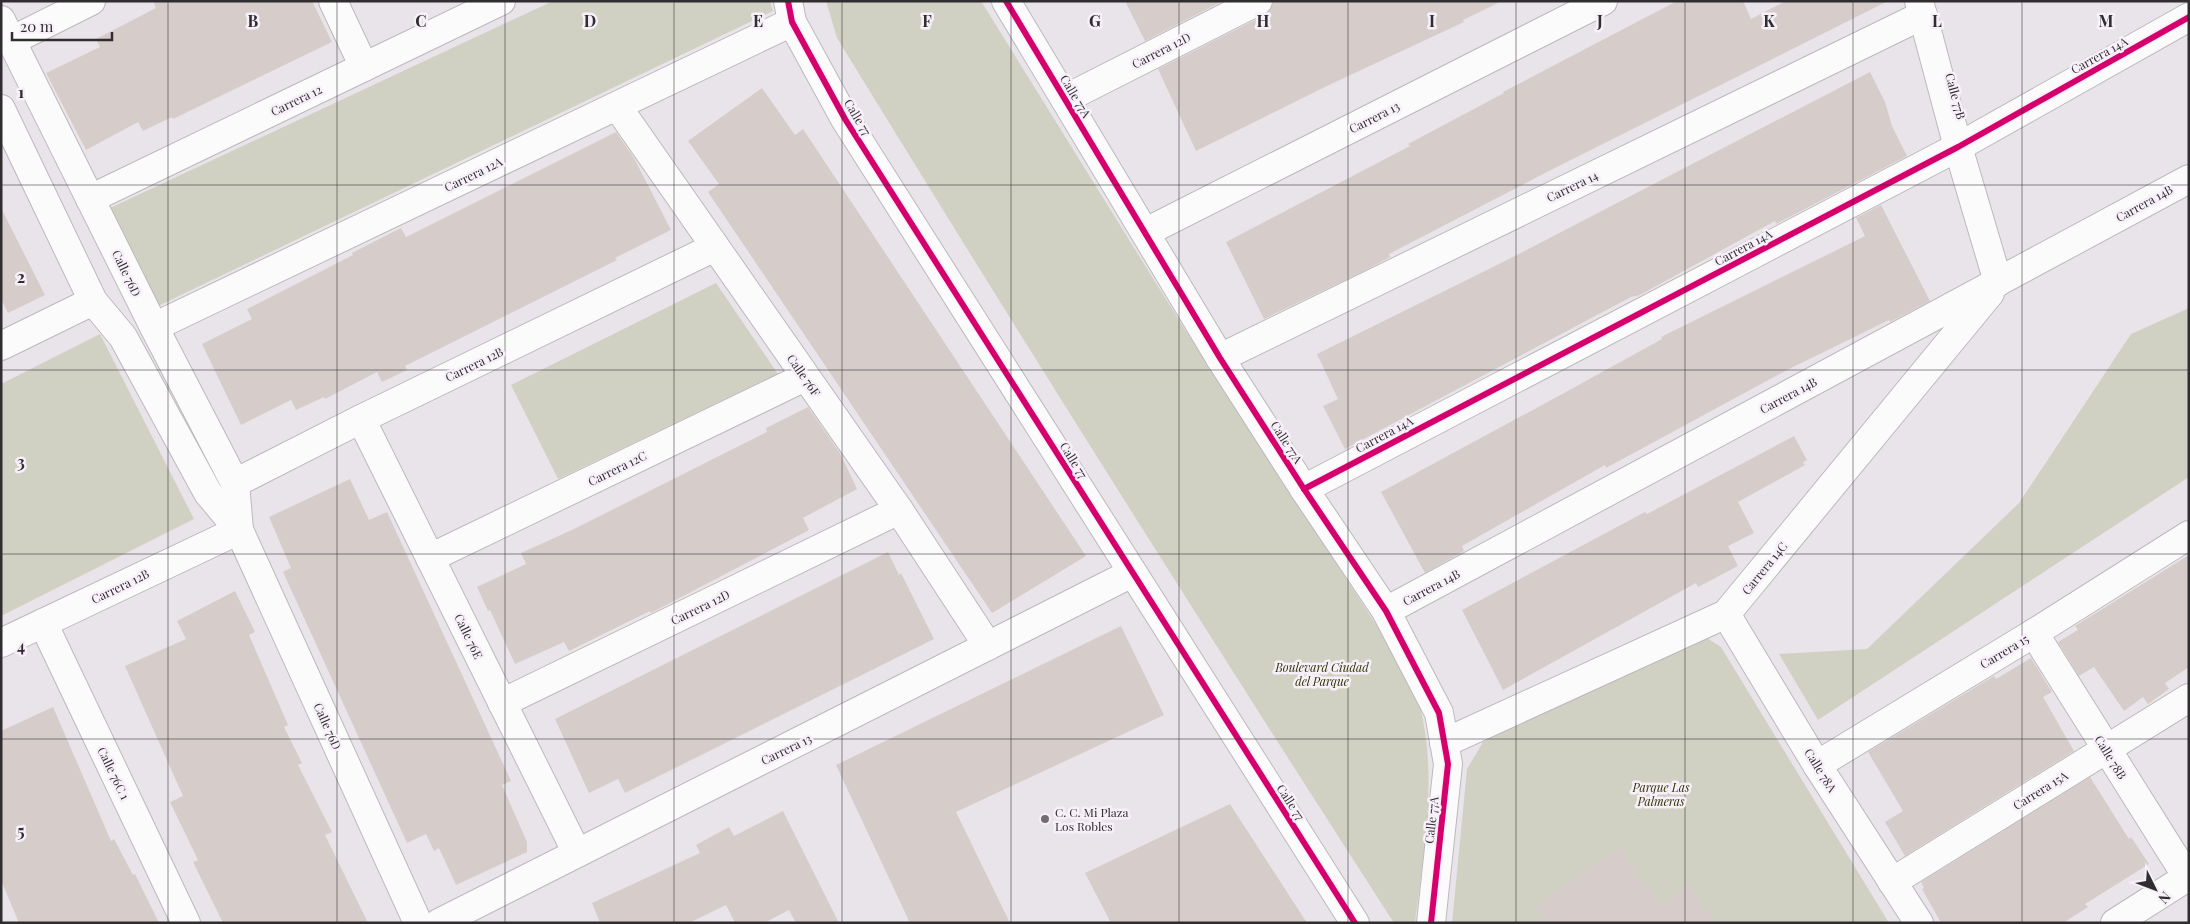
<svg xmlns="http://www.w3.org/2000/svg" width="2190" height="924" viewBox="0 0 2190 924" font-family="'Playfair Display',serif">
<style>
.green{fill:#d1d1c3}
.building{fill:#d6cdcb}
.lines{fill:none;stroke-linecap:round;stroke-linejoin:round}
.minor-casing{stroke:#bcb9bd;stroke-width:30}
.minor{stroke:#fcfbfc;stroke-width:28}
.cycleway-casing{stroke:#f7f0f9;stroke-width:9}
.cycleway{stroke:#d6006c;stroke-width:6}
.grid{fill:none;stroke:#302d31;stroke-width:1;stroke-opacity:0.55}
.poi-dot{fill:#716d71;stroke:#f7f0f9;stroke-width:2}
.labels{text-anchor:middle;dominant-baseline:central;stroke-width:5;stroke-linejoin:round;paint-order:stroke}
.street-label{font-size:12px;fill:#302d31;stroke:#f7f0f9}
.park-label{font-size:12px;font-style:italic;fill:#323605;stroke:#f7f0f9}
.poi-label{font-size:12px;fill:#302d31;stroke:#f7f0f9;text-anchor:start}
.grid-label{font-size:16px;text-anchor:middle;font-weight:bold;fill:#302d31;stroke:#f7f0f9;stroke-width:5;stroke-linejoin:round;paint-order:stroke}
</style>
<rect width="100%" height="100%" fill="#e9e4e9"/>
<!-- green -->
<g class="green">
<polygon points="553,1 770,1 773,11 156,307 110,208"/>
<path d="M826 1H981L1182 325 1386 640C1395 656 1410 675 1416 693 1440 767 1424 847 1415 923H1394C1205 630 1019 335 837 38Z"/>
<polygon points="716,283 778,374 558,479 511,385"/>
<polygon points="2189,308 2189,477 1818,720 1779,654 1867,649 2019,503 2131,334"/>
<polygon points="100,334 194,519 1,616 1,384"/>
<polygon points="1696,631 1721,647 1889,923 1452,923 1467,769 1483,742"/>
</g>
<!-- building -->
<g class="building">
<polygon points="153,1 312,1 332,42 173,119 172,117 143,131 138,122 86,150 46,73 100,47 96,39 156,8"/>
<polygon points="1125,1 1223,1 1145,41"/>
<polygon points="1274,1 1502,1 1463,20 1464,22 1329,85 1196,151 1158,69 1265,15 1271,9"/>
<polygon points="1677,1 1743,1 1751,19 1786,1 1888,1 1547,172 1389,254 1390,257 1364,271 1264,319 1226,242 1410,146 1408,144 1504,93 1503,92"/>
<polygon points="1870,72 1885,102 1892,126 1907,156 1776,224 1775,221 1640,295 1631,297 1345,449 1323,406 1338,399 1317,354 1505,261"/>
<polygon points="762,88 795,135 803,129 1086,556 992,613 708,192 719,184 688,141"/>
<polygon points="616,132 634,158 671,230 615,258 617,260 405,366 407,370 382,382 377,372 325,399 324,397 296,410 291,400 241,425 202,344 252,319 247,309 353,255 352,253 401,228 406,237"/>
<polygon points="1881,205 1930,301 1890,322 1889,320 1787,370 1606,468 1605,465 1462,546 1464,551 1425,573 1381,492 1564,393 1662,339 1661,337 1865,236 1856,218"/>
<polygon points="1,208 45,295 8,313 1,299"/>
<polygon points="808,407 840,453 857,489 803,518 809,530 651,613 650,611 569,651 564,642 515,664 490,610 488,611 477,587 526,564 521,553 574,529 727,452 767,432 766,428"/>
<polygon points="1794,436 1807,460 1803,462 1805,465 1738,502 1754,533 1728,546 1738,566 1698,587 1696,583 1503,690 1462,610 1645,512 1647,514"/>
<polygon points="350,479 369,520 387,512 511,781 502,785 527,842 527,852 456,885 439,848 434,851 426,834 407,843 283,572 291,568 269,517"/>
<polygon points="888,552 899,575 901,573 934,639 625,793 618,779 589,793 555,719"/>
<polygon points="2189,555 2189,667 2165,683 2169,689 2148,704 2143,697 2124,711 2094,667 2079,676 2058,642 2078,630 2075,626"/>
<polygon points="235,591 255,632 249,635 288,725 284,727 302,763 298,765 332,832 325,835 368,923 223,923 193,862 198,860 170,802 183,796 125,666 186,639 177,621"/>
<polygon points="1121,626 1164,715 956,812 1010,923 910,923 836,765"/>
<polygon points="2031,658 2052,692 2043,697 2074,751 1905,856 1885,822 1903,811 1868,752 1994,676 1996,679"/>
<polygon points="53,707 111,841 114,839 133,875 135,874 159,923 19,923 1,880 1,731"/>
<polygon points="2090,777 2129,839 2131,837 2149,864 2085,904 2088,907 2063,923 1941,923 1922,889 1924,888 1921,882"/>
<polygon points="1230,804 1307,923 1111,923 1085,873"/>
<polygon points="783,811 839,923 796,923 789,910 764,923 735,923 726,905 689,923 600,923 592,903 700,853 696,845 729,827 734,836"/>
<polygon points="1618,847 1661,906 1688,885 1717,923 1546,923 1535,907"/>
</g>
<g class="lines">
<defs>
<g id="minor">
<polyline points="333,1 364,67"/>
<polyline points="788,1 792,22 845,119 1355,923"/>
<polyline points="1006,1 1220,358 1304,489 1386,611 1439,713 1448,764 1431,923"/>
<polyline points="1919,1 1958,147 1998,282"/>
<polyline points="1,20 154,327 235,483 239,530"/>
<polyline points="11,41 91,1"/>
<polyline points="1065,99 1258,1"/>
<polyline points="617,106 899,510 988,646"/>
<polyline points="1,109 93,301 123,337 208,493 239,530 418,923"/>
<polyline points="90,199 501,1"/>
<polyline points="1146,232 1603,1"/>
<polyline points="154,327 792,22"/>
<polyline points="1,346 93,301"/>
<polyline points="1220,358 1923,15"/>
<polyline points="361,419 577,853"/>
<polyline points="235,483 361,419 715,247"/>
<polyline points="1304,489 1958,147 2189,17"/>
<polyline points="430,558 805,377"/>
<polyline points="1386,611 2189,179"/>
<polyline points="1726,614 1817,765 1919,923"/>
<polyline points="43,623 186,923"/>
<polyline points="2034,633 2189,880"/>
<polyline points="1,643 239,530"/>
<polyline points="502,703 899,510"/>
<polyline points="1444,743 1726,614 1990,293"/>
<polyline points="1817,765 2034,633 2189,535"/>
<polyline points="1892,882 2189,698"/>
<polyline points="439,923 1132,573"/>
<polyline points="2115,923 2189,876"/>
</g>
</defs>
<!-- minor casing -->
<use href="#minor" class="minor-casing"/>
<!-- minor -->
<use href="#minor" class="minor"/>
<defs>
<g id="cycleway">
<polyline points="788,1 792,22 845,119 1355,923"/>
<polyline points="1006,1 1220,358 1304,489 1386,611 1439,713 1448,764 1431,923"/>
<polyline points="1304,489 1958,147 2189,17"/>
</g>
</defs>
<!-- cycleway casing -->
<use href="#cycleway" class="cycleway-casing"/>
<!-- cycleway -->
<use href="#cycleway" class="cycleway"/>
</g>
<!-- grid -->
<path class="grid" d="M168 1V923M337 1V923M505 1V923M674 1V923M842 1V923M1011 1V923M1179 1V923M1348 1V923M1516 1V923M1685 1V923M1853 1V923M2022 1V923M1 185H2189M1 370H2189M1 554H2189M1 739H2189"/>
<!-- markers -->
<circle class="poi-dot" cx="1045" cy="819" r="5"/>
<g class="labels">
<!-- street labels -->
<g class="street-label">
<text transform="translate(1161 50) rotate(-27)">Carrera 12D</text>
<text transform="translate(2099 55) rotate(-29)">Carrera 14A</text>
<text transform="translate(1076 96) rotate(59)">Calle 77A</text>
<text transform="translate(1956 96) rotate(75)">Calle 77B</text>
<text transform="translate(296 100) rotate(-26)">Carrera 12</text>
<text transform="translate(858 117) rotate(59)">Calle 77</text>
<text transform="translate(1374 117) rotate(-27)">Carrera 13</text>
<text transform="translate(473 174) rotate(-26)">Carrera 12A</text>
<text transform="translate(1572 186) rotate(-26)">Carrera 14</text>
<text transform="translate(2144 203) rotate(-29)">Carrera 14B</text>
<text transform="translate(1743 247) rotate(-28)">Carrera 14A</text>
<text transform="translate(127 273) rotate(64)">Calle 76D</text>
<text transform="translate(474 364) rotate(-26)">Carrera 12B</text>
<text transform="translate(804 375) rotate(55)">Calle 76F</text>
<text transform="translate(1788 395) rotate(-28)">Carrera 14B</text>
<text transform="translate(1384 434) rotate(-28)">Carrera 14A</text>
<text transform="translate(1287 442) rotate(57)">Calle 77A</text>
<text transform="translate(1074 460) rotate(58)">Calle 77</text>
<text transform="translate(617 468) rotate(-26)">Carrera 12C</text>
<text transform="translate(1764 568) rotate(-51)">Carrera 14C</text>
<text transform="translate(120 586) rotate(-26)">Carrera 12B</text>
<text transform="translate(1431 587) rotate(-28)">Carrera 14B</text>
<text transform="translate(700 607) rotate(-26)">Carrera 12D</text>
<text transform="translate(469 636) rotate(64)">Calle 76E</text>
<text transform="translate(2004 651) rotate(-31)">Carrera 15</text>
<text transform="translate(328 726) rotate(66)">Calle 76D</text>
<text transform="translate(786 749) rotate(-26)">Carrera 13</text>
<text transform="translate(2111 757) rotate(58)">Calle 78B</text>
<text transform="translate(1821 770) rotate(58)">Calle 78A</text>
<text transform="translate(114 773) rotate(64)">Calle 76C 1</text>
<text transform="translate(2040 790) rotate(-32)">Carrera 15A</text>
<text transform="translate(1291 802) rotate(57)">Calle 77</text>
<text transform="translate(1431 820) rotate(-84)">Calle 77A</text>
</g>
<!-- park labels -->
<g class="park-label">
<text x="1322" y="667">Boulevard Ciudad<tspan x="1322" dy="14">del Parque</tspan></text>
<text x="1661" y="787">Parque Las<tspan x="1661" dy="14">Palmeras</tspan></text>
</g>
<!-- poi labels -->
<g class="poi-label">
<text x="1055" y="812">C. C. Mi Plaza<tspan x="1055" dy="14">Los Robles</tspan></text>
</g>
</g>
<g class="grid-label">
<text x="253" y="27">B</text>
<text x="421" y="27">C</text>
<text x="590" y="27">D</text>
<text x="758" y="27">E</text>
<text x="927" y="27">F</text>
<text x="1095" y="27">G</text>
<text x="1263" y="27">H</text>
<text x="1432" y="27">I</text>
<text x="1600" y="27">J</text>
<text x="1769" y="27">K</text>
<text x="1937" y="27">L</text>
<text x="2106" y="27">M</text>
<text x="21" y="98">1</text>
<text x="21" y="283">2</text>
<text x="21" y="468">3</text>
<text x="21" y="652">4</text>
<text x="21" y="837">5</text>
</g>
<!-- border -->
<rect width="2190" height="924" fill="none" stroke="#302d31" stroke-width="5"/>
<!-- north arrow -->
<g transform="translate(2155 889) rotate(132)" stroke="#f7f0f9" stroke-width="4" paint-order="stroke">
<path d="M0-4L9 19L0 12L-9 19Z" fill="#302d31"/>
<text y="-8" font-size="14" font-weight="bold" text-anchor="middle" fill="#302d31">N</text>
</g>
<!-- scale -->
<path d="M12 32v8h100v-8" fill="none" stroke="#302d31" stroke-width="2.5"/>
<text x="20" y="32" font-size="15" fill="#302d31" stroke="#f7f0f9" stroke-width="4" paint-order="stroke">20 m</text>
</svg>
